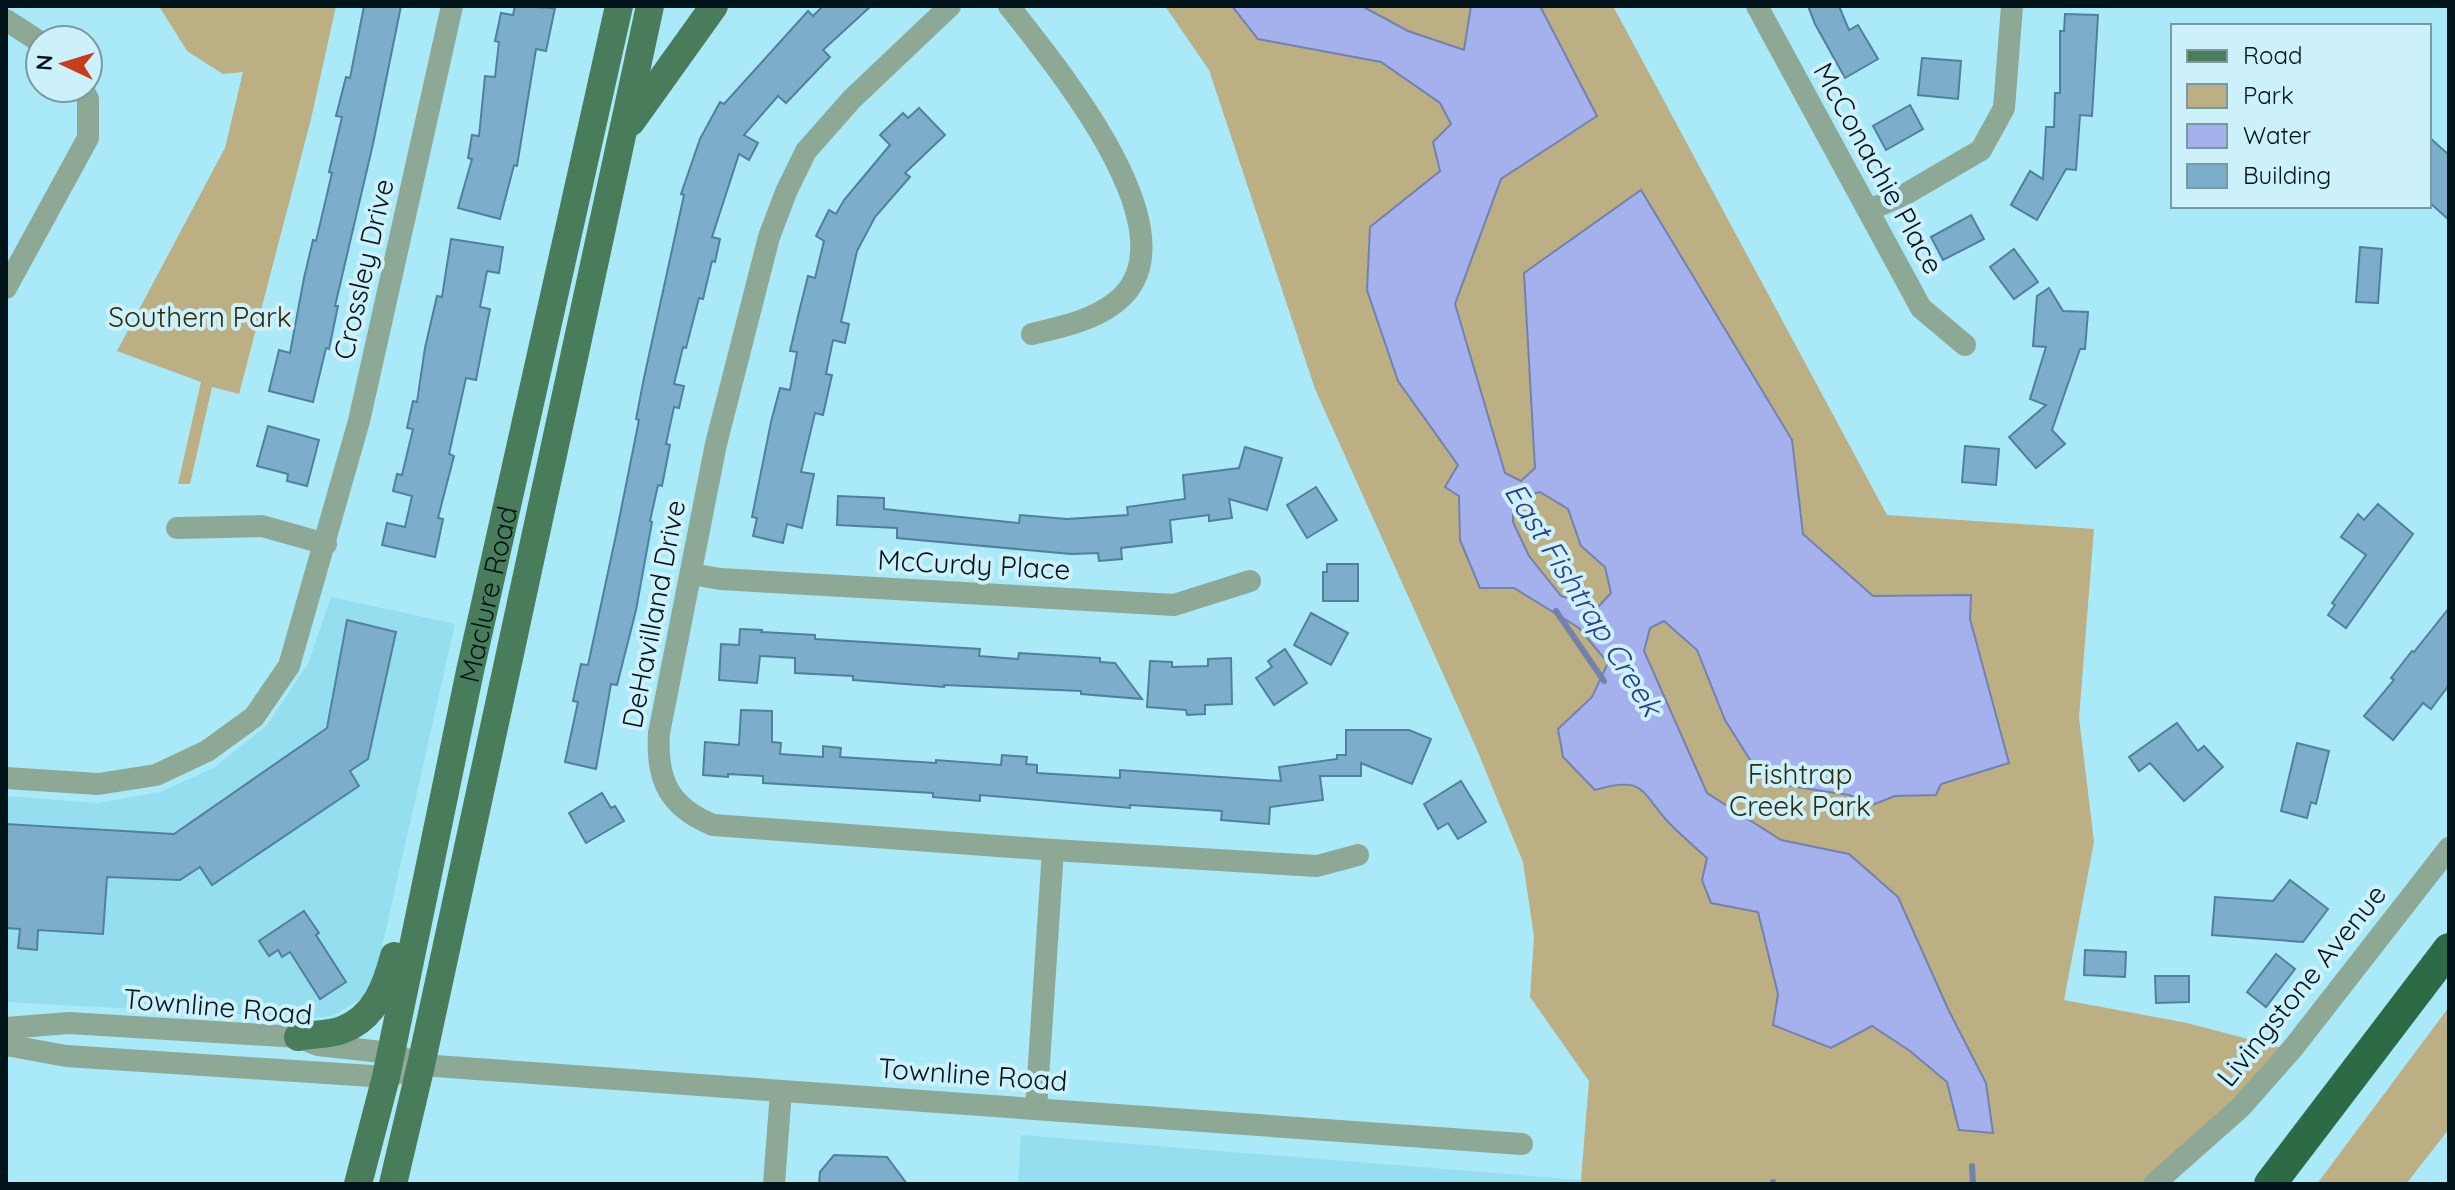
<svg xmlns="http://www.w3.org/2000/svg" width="2455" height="1190" viewBox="0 0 2455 1190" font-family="Quicksand,sans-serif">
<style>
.built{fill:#94def0}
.green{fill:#bbaf83}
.water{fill:#a4b1ed;stroke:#7382ad;stroke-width:2;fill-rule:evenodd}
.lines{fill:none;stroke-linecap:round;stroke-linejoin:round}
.stream{stroke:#7382ad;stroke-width:6}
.building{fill:#7cadcb;stroke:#50809c;stroke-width:2}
.minor{stroke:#8ea896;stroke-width:22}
.major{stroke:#497c5b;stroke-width:28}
.highway{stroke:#2d6b46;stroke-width:32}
.labels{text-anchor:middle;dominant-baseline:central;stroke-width:8;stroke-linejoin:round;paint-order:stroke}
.street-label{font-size:28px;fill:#001419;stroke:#ccf1fb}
.park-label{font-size:28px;fill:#312a0b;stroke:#ccf1fb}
.water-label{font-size:30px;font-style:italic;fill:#333b82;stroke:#ccf1fb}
</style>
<rect width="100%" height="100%" fill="#a9e9f8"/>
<!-- built -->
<g class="built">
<polygon points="331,597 455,624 374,982 364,997 332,1016 310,1018 6,1002 6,796 97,803 161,792 215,767 267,725 308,664"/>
<polygon points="1021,1135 1581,1180 1583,1184 1018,1184"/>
</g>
<!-- green -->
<g class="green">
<polygon points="159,6 336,6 311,119 239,394 212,387 190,484 178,484 201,382 117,351 225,148 243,72 223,74 187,51"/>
<polygon points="1165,6 1613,6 1887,515 2094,529 2079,718 2094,842 2064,1000 2187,1023 2286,1049 2145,1184 1583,1184 1581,1180 1589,1081 1530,997 1534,937 1523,862 1475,745 1315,389 1209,70"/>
<polygon points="2449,1007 2449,1129 2406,1184 2317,1184"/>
</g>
<!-- water -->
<path class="water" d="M1232 6H1362L1408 31 1464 50 1471 6H1540L1597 116 1501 179 1455 304 1505 473 1521 481 1535 468 1524 273 1641 190 1792 440 1803 534 1873 596 1971 595 1970 619 2009 763 1941 784 1936 795 1895 796 1872 805 1849 795 1764 782 1725 720 1697 650 1664 621 1650 628 1644 651 1707 793 1781 840 1849 854 1898 897 1949 1011 1986 1083 1993 1133 1959 1130 1947 1082 1910 1051 1872 1026 1831 1048 1773 1025 1778 994 1758 912 1711 903 1702 880 1707 858C1695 847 1682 836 1670 824 1640 792 1646 775 1595 790L1563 757 1558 729 1592 697 1608 663 1579 628 1514 588H1480L1460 540 1459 496 1445 487 1458 465 1398 381 1367 290 1370 227 1440 171 1433 142 1451 124 1440 103 1381 62 1258 39ZM1540 492 1568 509 1581 546 1605 567 1611 593 1598 607 1561 596 1529 556 1513 522V499Z"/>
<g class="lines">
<!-- stream -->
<g class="stream">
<polyline points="1556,611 1604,681"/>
<polyline points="1972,1166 1973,1184"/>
<polyline points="1773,1184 1773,1182"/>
</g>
</g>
<!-- building -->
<g class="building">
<polygon points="364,6 401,6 373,144 335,306 338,306 329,349 326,348 313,402 269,391 279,350 290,353 304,278 313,240 316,241 332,173 329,172 342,117 336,116 346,77 350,78"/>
<polygon points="515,6 555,8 546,51 536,49 517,166 514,165 500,219 458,208 472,159 468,158 472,135 479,136 485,76 495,77 499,42 495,41 501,13 513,15"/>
<polygon points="823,6 871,6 823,50 830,57 786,103 778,96 744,135 758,143 749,160 739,154 712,237 720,239 715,262 712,261 703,299 699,298 686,348 683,347 674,384 684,386 679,408 674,407 666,444 670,445 662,486 658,485 650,521 652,522 636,610 617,685 611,684 596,769 565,762 578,702 573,701 581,664 588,665 616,535 639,420 636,419 644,378 684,195 681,194 700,139 720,102 724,104 808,11 813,16"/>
<polygon points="1808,6 1839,6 1849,30 1858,25 1878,59 1845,78 1815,24"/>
<polygon points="2065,14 2098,15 2092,116 2080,115 2076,170 2066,169 2037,220 2011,205 2030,171 2043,179 2046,127 2054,127 2055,93 2060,93 2060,31 2064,31"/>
<polygon points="1922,58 1961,61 1958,99 1918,95"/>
<polygon points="1910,105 1923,129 1886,150 1873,126"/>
<polygon points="919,108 945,135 905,173 910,177 875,217 857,251 841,322 849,324 845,343 833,340 826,374 832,375 823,415 815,413 801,472 814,474 802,528 787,524 783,543 753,536 757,518 752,517 771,422 780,388 790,390 797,352 790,351 799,312 808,276 815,278 824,241 816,236 829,210 836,214 844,200 890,145 880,135 903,113 908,118"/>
<polygon points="2429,137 2449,155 2449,220 2429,202"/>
<polygon points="1971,215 1984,239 1943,260 1931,237"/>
<polygon points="451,239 503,247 499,273 487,271 480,307 490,309 486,329 476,380 466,378 449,454 454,456 438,518 443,519 435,557 382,545 387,523 405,527 412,496 393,491 397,474 402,475 413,429 407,428 413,401 417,402 425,348 437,296 442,297"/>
<polygon points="2360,247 2382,249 2378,303 2356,302"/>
<polygon points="2014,249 2038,282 2014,299 1990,267"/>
<polygon points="2049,288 2063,311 2088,312 2085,349 2080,349 2052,430 2065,444 2036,468 2009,437 2046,405 2030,399 2046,347 2033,346 2037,296"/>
<polygon points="268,426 319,440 307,486 287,481 288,474 257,466"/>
<polygon points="1965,446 1999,449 1996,485 1962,482"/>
<polygon points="1245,447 1282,458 1267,510 1229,499 1232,518 1209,521 1209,515 1170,520 1172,542 1121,548 1122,559 1099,561 1098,553 1071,554 897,538 897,528 837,525 838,496 884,498 884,509 1019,523 1020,515 1067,519 1128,515 1127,507 1185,499 1183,475 1239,468"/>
<polygon points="1316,487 1337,520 1307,538 1287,505"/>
<polygon points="2378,504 2413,534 2346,628 2328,615 2335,605 2332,603 2366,555 2341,537 2358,514 2364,520"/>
<polygon points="1327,564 1358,564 1358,601 1323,601 1323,572 1327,572"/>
<polygon points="2449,608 2449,685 2431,709 2423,703 2393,740 2364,716 2394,680 2391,678 2412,651 2414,652"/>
<polygon points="1311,613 1348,633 1331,665 1294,645"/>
<polygon points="347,620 396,632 368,759 350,771 359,786 212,885 200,867 180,880 107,877 103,934 38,930 37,950 18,948 20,929 6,928 6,824 174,834 327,728"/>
<polygon points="740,629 762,630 761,632 815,635 815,639 980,649 979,656 1018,659 1019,653 1100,658 1100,662 1115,663 1142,699 1081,694 1081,691 944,685 944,687 853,680 853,676 795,673 795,658 760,656 757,683 719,680 721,644 739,645"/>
<polygon points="1285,649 1307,683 1274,705 1256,678 1272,667 1268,661"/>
<polygon points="1231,658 1232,704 1205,705 1205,714 1187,715 1186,710 1147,707 1150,661 1172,662 1172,667 1208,666 1208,659"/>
<polygon points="741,710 772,711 772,742 781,743 780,754 823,757 823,746 841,748 840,757 936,763 936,760 1001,765 1002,755 1027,757 1026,764 1037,765 1037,773 1120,778 1120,770 1281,781 1279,767 1337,759 1337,755 1346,755 1346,730 1409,730 1431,739 1412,784 1361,763 1361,776 1320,776 1323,800 1270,807 1269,824 1221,820 1222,811 1130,805 1130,808 980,795 980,801 933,797 933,793 763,783 763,776 728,774 728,777 703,775 705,742 739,745"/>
<polygon points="2177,723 2198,751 2204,746 2223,767 2184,801 2150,763 2139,771 2129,757"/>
<polygon points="2297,743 2329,751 2316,804 2311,802 2307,818 2281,811"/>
<polygon points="1461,781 1486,822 1458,839 1448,823 1438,829 1424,804"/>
<polygon points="602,793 611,808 615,806 624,821 586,843 569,813"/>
<polygon points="2290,880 2328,909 2303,942 2212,935 2215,897 2273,901"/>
<polygon points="304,911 319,933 316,935 346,982 320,999 290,952 282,957 278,950 269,956 259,941"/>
<polygon points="2085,950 2126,952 2125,977 2084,975"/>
<polygon points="2276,954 2295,969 2266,1007 2247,992"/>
<polygon points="2155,976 2189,976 2189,1002 2156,1003"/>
<polygon points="834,1155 887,1157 907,1184 819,1184 820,1172"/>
</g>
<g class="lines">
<!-- minor -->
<g class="minor">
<path d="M950 6 852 99 806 151 786 192 769 237 716 444 659 733C656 780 669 807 713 825L1053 850 1036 1109"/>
<path d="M1009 6C1052 62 1200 236 1116 302 1092 321 1061 327 1032 334"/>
<polyline points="1757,6 1921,308 1965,345"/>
<polyline points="6,20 40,42"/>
<polyline points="1869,210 1904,195 1981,150 2004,108 2012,6"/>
<polyline points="6,288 88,138 88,99 82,88"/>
<polyline points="177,528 262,526 326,544"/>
<polyline points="692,574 720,579 1174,605 1250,581"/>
<polyline points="6,778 98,784 156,775 207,751 254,717 289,666 359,421 452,6"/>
<polyline points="1053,850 1317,866 1358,855"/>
<polyline points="6,1028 69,1023 298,1037 318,1045 391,1053 421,1065 1522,1144"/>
<polyline points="6,1045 66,1056 386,1077 398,1073"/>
<polyline points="774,1184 781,1091"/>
<polyline points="2154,1184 2241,1107 2293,1048 2449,848"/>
</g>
<!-- major -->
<g class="major">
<polyline points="631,122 714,6"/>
<path d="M298 1037C312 1034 329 1035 342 1030 375 1018 386 986 394 956"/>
<path id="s1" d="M358 1184 386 1077 470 671 619 6"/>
<polyline points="393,1184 421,1065 650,6"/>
</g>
<!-- highway -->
<polyline class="highway" points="2270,1184 2449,949"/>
</g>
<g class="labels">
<!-- street labels -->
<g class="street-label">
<text transform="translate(1879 168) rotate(61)">McConachie Place</text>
<text transform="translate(363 269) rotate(-77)">Crossley Drive</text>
<text transform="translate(974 564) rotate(3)">McCurdy Place</text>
<text stroke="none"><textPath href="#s1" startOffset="604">Maclure Road</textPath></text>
<text transform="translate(653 614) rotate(-79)">DeHavilland Drive</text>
<text transform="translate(2301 985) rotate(-51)">Livingstone Avenue</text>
<text transform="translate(218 1006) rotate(5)">Townline Road</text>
<text transform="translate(973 1074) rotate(4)">Townline Road</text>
</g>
<!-- park labels -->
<g class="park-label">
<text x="200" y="316">Southern Park</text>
<text x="1800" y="773">Fishtrap<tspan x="1800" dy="32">Creek Park</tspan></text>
</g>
<!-- water labels -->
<g class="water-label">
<text transform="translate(1584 599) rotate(58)">East Fishtrap Creek</text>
</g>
</g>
<!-- border -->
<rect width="2455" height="1190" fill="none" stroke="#001419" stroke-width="16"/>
<!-- legend -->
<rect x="2171" y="24" width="260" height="184" fill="#ccf1fb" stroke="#7a99a1" stroke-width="2"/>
<rect x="2187" y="50" width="40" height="12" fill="#497c5b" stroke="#7a99a1" stroke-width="2"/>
<text x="2243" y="64" font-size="24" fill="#001419">Road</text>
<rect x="2187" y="84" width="40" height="24" fill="#bbaf83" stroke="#7a99a1" stroke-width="2"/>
<text x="2243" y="104" font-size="24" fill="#001419">Park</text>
<rect x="2187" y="124" width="40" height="24" fill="#a4b1ed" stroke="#7a99a1" stroke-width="2"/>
<text x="2243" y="144" font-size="24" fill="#001419">Water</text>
<rect x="2187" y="164" width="40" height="24" fill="#7cadcb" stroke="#7a99a1" stroke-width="2"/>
<text x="2243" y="184" font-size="24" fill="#001419">Building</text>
<!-- north arrow -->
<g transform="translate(64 64) rotate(274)"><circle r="38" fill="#ccf1fb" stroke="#7a99a1" stroke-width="2"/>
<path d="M0-6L14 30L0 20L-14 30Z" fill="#c63d19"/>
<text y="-12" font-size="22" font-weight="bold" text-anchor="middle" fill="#001419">N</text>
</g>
</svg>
